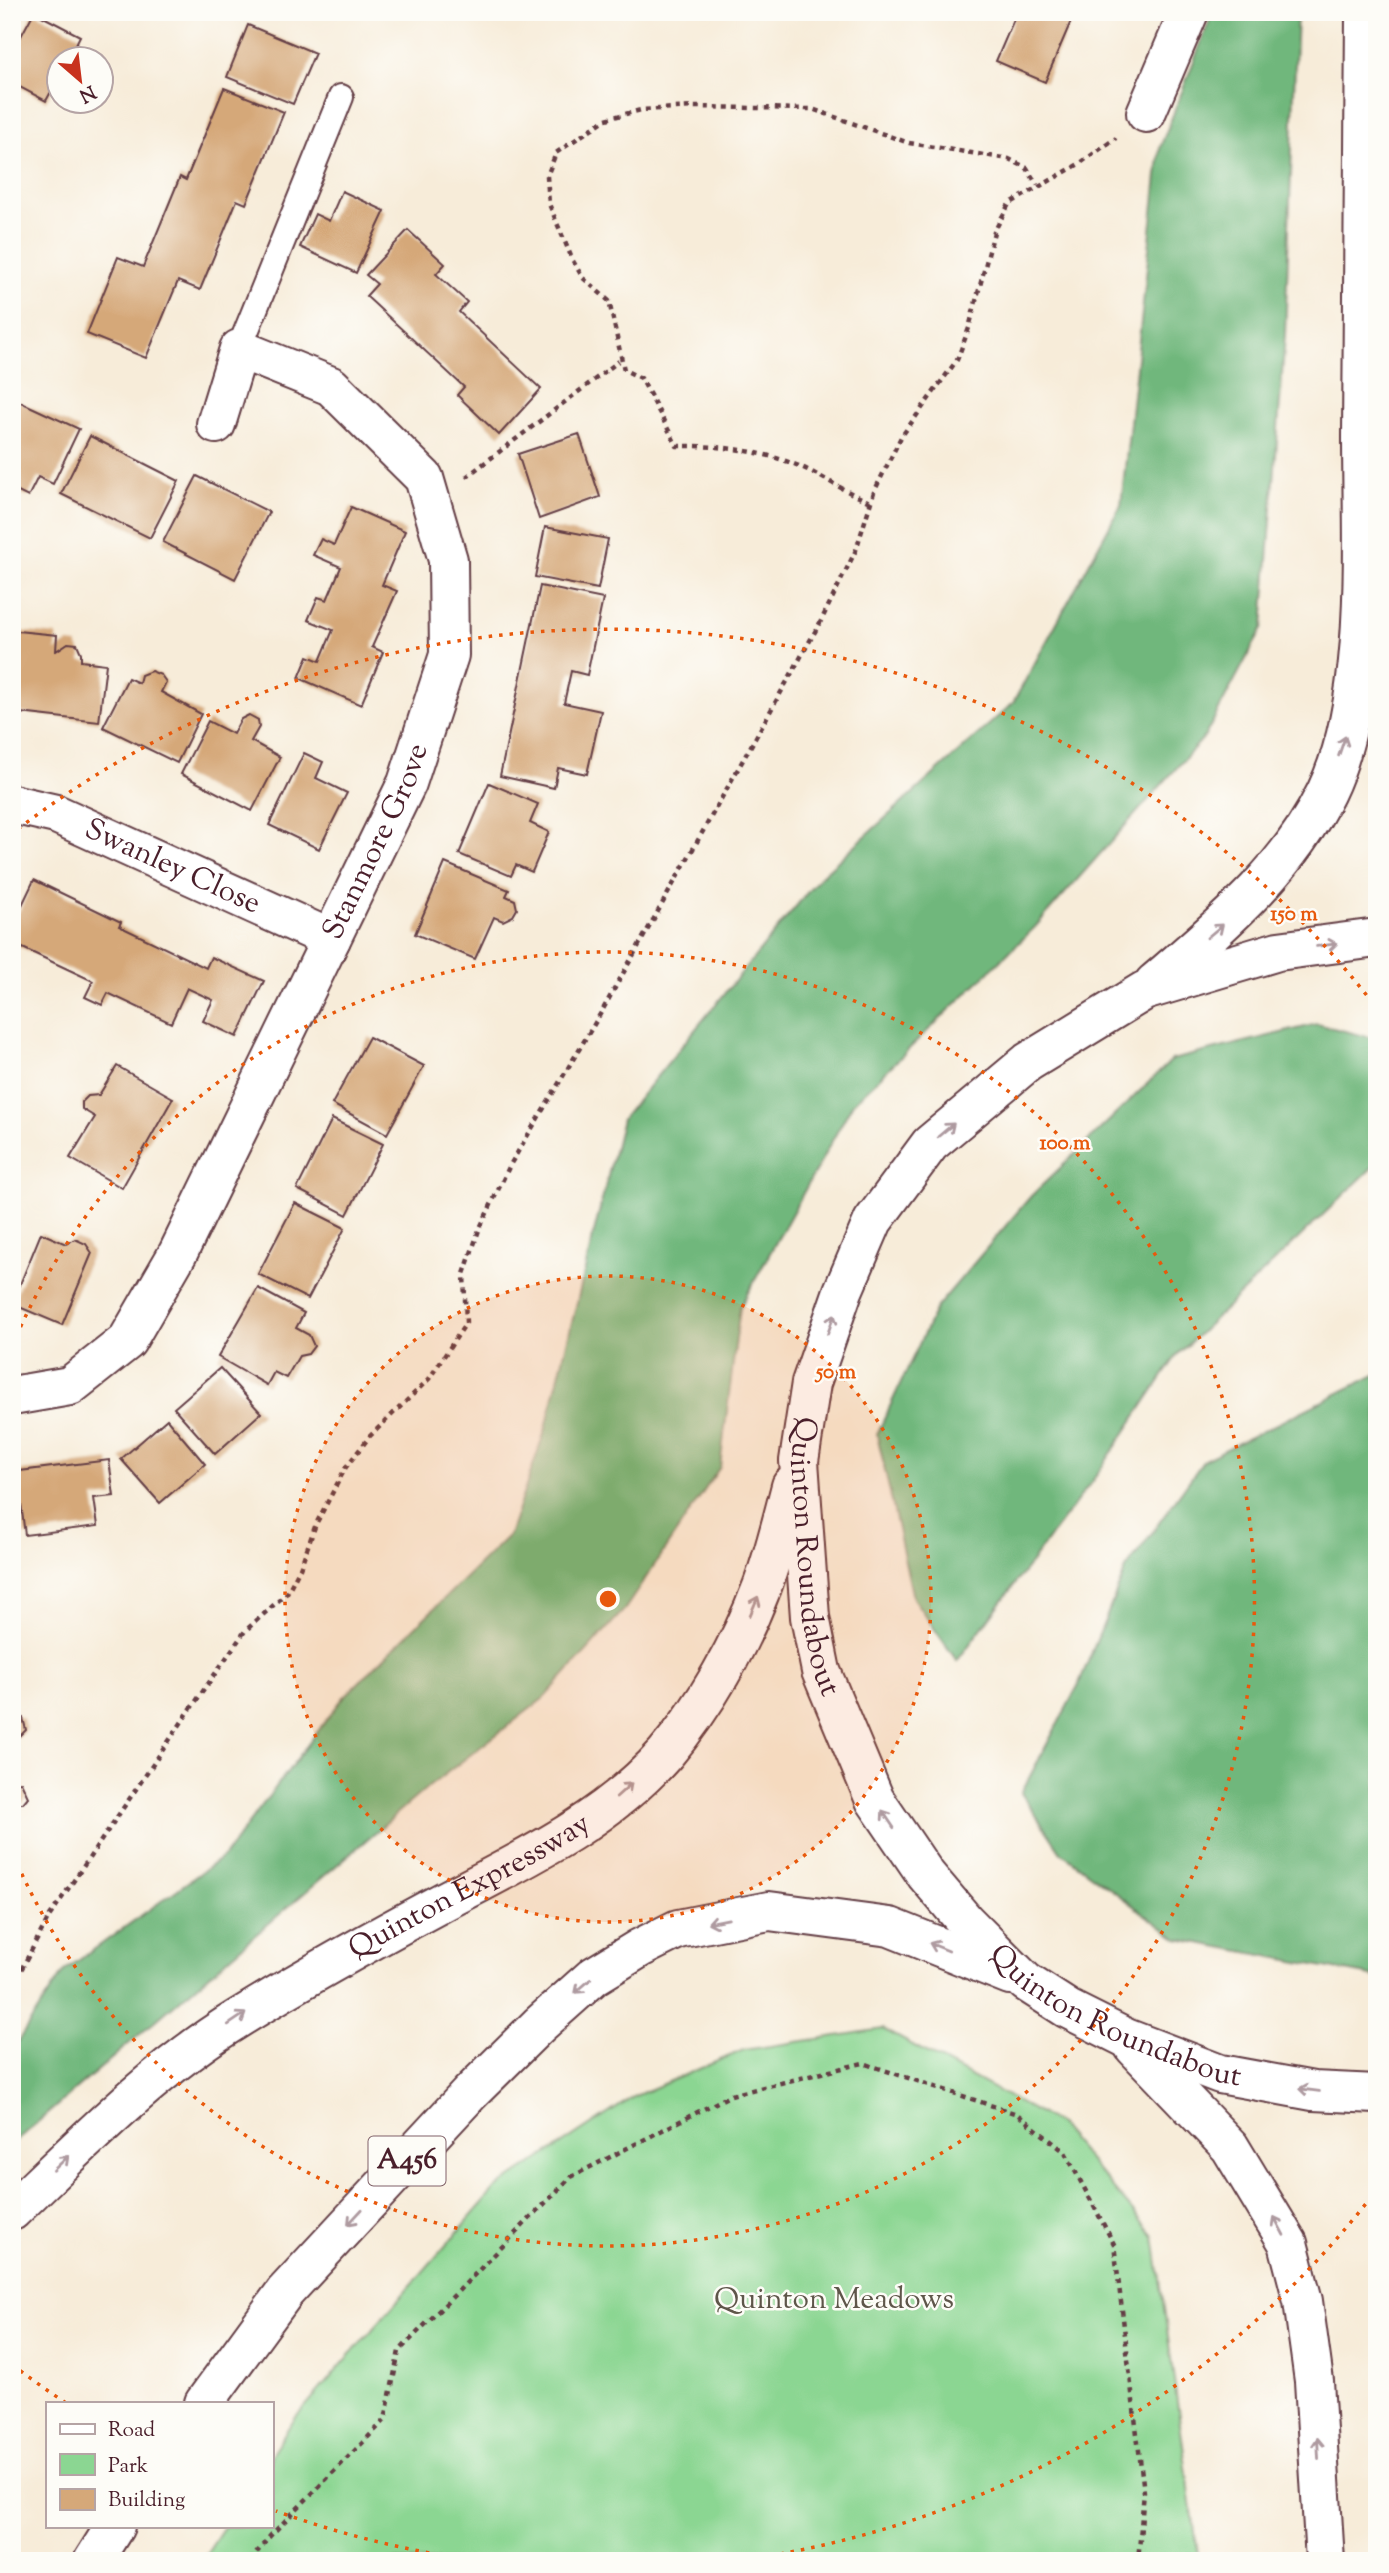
<svg xmlns="http://www.w3.org/2000/svg" width="1389" height="2573" viewBox="0 0 1389 2573" font-family="'Sorts Mill Goudy',serif">
<style>
.green{fill:#8bd692;stroke:#6a7a5e;stroke-width:2}
.forest{fill:#70b77c;stroke:#5d6b54;stroke-width:2}
.building{fill:#d5a879}
.lines{fill:none;stroke-linecap:round;stroke-linejoin:round}
.lane-casing{stroke:#643e45;stroke-width:28}
.street-casing{stroke:#643e45;stroke-width:42}
.highway-casing{stroke:#643e45;stroke-width:42}
.path{stroke:#643e45;stroke-width:4.5;stroke-dasharray:5 5;stroke-linecap:butt}
.lane{stroke:#fff;stroke-width:24}
.street{stroke:#fff;stroke-width:38}
.highway{stroke:#fff;stroke-width:38}
.oneway{stroke:#ae9aa0}
.ring{fill:none;stroke:#e8590c;stroke-width:3.5;stroke-dasharray:3.5 7}
.labels{text-anchor:middle;dominant-baseline:central;stroke-width:5;stroke-linejoin:round;paint-order:stroke}
.shield{fill:#fdfcf7;stroke:#806168;stroke-width:2}
.shield-label{font-size:28px;font-weight:bold;fill:#4a1f2b}
.street-label{font-size:30px;fill:#4a1f2b;stroke:#fdfcf7}
.park-label{font-size:30px;fill:#5e564a;stroke:#fdfcf7}
.centre{fill:#e8590c;stroke:#fdfcf7;stroke-width:3.5}
.ring-label{font-size:21px;text-anchor:middle;font-weight:bold;fill:#e8590c;stroke:#fdfcf7;stroke-width:5;stroke-linejoin:round;paint-order:stroke}
</style>
<rect width="100%" height="100%" fill="#fdfcf7"/>
<filter id="ink" filterUnits="userSpaceOnUse"><feTurbulence type="fractalNoise" baseFrequency=".0143" numOctaves="2"/><feDisplacementMap in="SourceGraphic" scale="14" xChannelSelector="R" yChannelSelector="G"/><feConvolveMatrix kernelMatrix="1 2 1 2 8 2 1 2 1" color-interpolation-filters="sRGB"/></filter>
<filter id="wash" filterUnits="userSpaceOnUse"><feTurbulence type="fractalNoise" baseFrequency=".00686" numOctaves="4" result="noise"/><feDisplacementMap in="SourceGraphic" scale="28" xChannelSelector="R" yChannelSelector="G"/><feGaussianBlur stdDeviation="1.57" result="paint"/><feColorMatrix in="noise" values="0 0 0 0 0 0 0 0 0 0 0 0 0 0 0 0 0 1.4 0 .05"/><feComposite in="paint" operator="in"/></filter>
<g filter="url(#wash)">
<rect width="100%" height="100%" fill="#f7ecd9"/>
<!-- green -->
<polygon class="green" points="883,2029 1057,2123 1154,2236 1199,2561 202,2561 225,2526 271,2526 271,2455 296,2417 496,2188 635,2096 744,2050"/>
<!-- forest -->
<g class="forest">
<polygon points="1213,12 1297,12 1285,335 1263,627 1205,736 1035,927 853,1103 740,1307 720,1467 625,1609 544,1698 422,1792 12,2144 12,2050 64,1971 224,1856 343,1698 509,1535 546,1428 622,1119 820,877 1013,703 1121,505 1160,148"/>
<polygon points="1317,1024 1377,1039 1377,1163 1177,1355 1098,1473 957,1661 913,1598 877,1434 936,1308 1031,1196 1172,1060"/>
<polygon points="1377,1374 1377,1977 1178,1939 1061,1852 1021,1793 1078,1686 1126,1569 1204,1460"/>
</g>
<g id="blocks">
<!-- building -->
<g class="building">
<polygon points="34,12 80,36 68,60 60,60 60,75 46,101 12,83 12,53"/>
<polygon points="1017,12 1075,12 1045,82 996,61"/>
<polygon points="248,25 315,53 293,104 227,77"/>
<polygon points="224,88 284,112 246,204 237,200 200,290 178,281 146,358 87,334 118,257 143,267 180,177 186,180"/>
<polygon points="342,191 385,211 356,273 300,247 315,214 329,221"/>
<polygon points="408,230 445,264 436,274 467,302 459,312 541,389 499,435 457,395 464,387 366,296 377,284 366,275"/>
<polygon points="12,398 79,429 53,484 38,477 28,497 12,489 17,469 12,467"/>
<polygon points="579,434 600,497 539,519 518,454"/>
<polygon points="90,436 179,481 150,538 61,494"/>
<polygon points="197,476 269,512 235,579 163,542"/>
<polygon points="351,507 405,531 382,585 397,591 372,647 383,652 361,705 299,678 308,656 320,661 333,630 308,620 318,597 327,600 341,567 313,555 321,539 334,545"/>
<polygon points="545,527 608,539 598,589 535,577"/>
<polygon points="540,586 603,599 587,675 571,671 564,703 601,711 587,774 558,768 554,788 500,776"/>
<polygon points="17,631 57,635 56,651 68,643 77,644 81,653 81,661 106,664 99,722 12,712"/>
<polygon points="151,671 161,675 166,682 161,692 201,714 177,763 103,727 128,678 139,683 141,675"/>
<polygon points="249,715 258,720 259,727 251,741 280,757 252,811 181,774 208,721 233,734 241,719"/>
<polygon points="304,753 323,762 316,778 347,793 319,849 269,825"/>
<polygon points="489,783 538,804 530,823 549,832 532,872 516,865 511,876 459,854"/>
<polygon points="445,863 509,890 506,896 515,900 517,909 513,916 503,921 494,917 475,959 415,934"/>
<polygon points="34,880 121,922 119,926 206,968 211,957 264,981 237,1037 203,1021 213,1000 187,988 171,1023 108,993 102,1005 85,997 93,981 12,943 12,926"/>
<polygon points="369,1037 424,1066 387,1134 332,1104"/>
<polygon points="117,1066 173,1098 122,1188 70,1158 95,1117 82,1109 82,1102 88,1096 99,1095"/>
<polygon points="332,1119 383,1144 347,1215 297,1189"/>
<polygon points="295,1203 345,1228 308,1299 258,1274"/>
<polygon points="41,1233 66,1244 75,1239 86,1244 92,1253 62,1325 12,1304"/>
<polygon points="258,1288 304,1313 296,1328 309,1335 314,1346 308,1354 299,1356 286,1378 274,1372 267,1385 218,1357"/>
<polygon points="220,1368 261,1413 215,1454 174,1408"/>
<polygon points="167,1419 205,1464 160,1503 121,1459"/>
<polygon points="109,1460 114,1496 94,1498 98,1526 25,1535 21,1503 12,1504 12,1472"/>
<polygon points="12,1714 23,1718 26,1730 20,1736 12,1737"/>
<polygon points="21,1782 28,1797 23,1803 12,1803 12,1783"/>
</g>
</g>
</g>
<g filter="url(#ink)">
<use href="#blocks" fill-opacity="0" stroke="#643e45" stroke-width="2"/>
<g class="lines">
<defs>
<polyline id="lane" points="239,349 341,97"/>
<g id="street">
<polyline points="1146,113 1189,12"/>
<path id="s1" d="M12 804 56 814 331 939"/>
<path id="s2" d="M12 1396 70 1386 127 1341 178 1253 407 783 449 655 448 560 424 478 331 386 239 349 216 424"/>
</g>
<g id="highway">
<path id="s3" d="M1377 938 1278 951 1144 991 1028 1062 930 1144 873 1221 843 1291 811 1383 799 1461 810 1617 821 1671 875 1800 926 1875 965 1921 1026 1982 1068 2009 1126 2038 1220 2074 1313 2091 1377 2094"/>
<path d="M1154 983C1220 926 1287 872 1326 792 1372 697 1362 541 1362 436 1363 295 1364 154 1365 12"/>
<polyline points="1134,2047 1230,2147 1288,2243 1303,2301 1314,2381 1325,2561"/>
<path id="s4" d="M12 2211C84 2142 154 2070 239 2018 305 1977 372 1940 441 1903 519 1862 605 1822 665 1754 705 1707 740 1645 762 1587 774 1555 782 1520 791 1486"/>
<polyline points="204,2403 285,2292 470,2093 539,2025 594,1976 640,1948 678,1929 769,1911 890,1927 1010,1975"/>
<polyline points="93,2561 115,2526"/>
</g>
</defs>
<!-- lane casing -->
<use href="#lane" class="lane-casing"/>
<!-- street casing -->
<use href="#street" class="street-casing"/>
<!-- highway casing -->
<use href="#highway" class="highway-casing"/>
<!-- path -->
<g class="path">
<polyline points="466,477 619,361"/>
<path d="M870 502C849 493 829 481 808 470 768 451 720 445 677 446L641 378 624 370 609 301 583 278 573 261 549 204 547 176 556 153 606 119 641 110 693 107 812 109 909 143 1009 159 1027 168 1037 185"/>
<polyline points="12,1987 49,1917 194,1704 245,1631 287,1593 300,1568 316,1524 346,1467 370,1436 429,1379 466,1323 464,1274 479,1230 510,1165 602,1011 821,621 856,550 874,492 901,437 957,360 969,328 994,232 1009,204 1079,164 1116,138"/>
<polyline points="250,2561 270,2536 385,2420 399,2351 571,2177 731,2095 863,2063 1017,2114 1065,2152 1114,2244 1144,2492 1138,2561"/>
</g>
<!-- lane -->
<use href="#lane" class="lane"/>
<!-- street -->
<use href="#street" class="street"/>
<!-- highway -->
<use href="#highway" class="highway"/>
</g>
<!-- one-way arrows -->
<defs><path id="oneway-shaft" d="M-6 0H5M1.5-3L5.5 0L1.5 3" fill="none" stroke-width="1.6" stroke-linecap="round" stroke-linejoin="round" transform="scale(1.75)"/></defs>
<g class="oneway">
<use href="#oneway-shaft" transform="translate(1342 746) rotate(-71)"/>
<use href="#oneway-shaft" transform="translate(1215 931) rotate(-40)"/>
<use href="#oneway-shaft" transform="translate(1327 945) rotate(-8)"/>
<use href="#oneway-shaft" transform="translate(946 1130) rotate(-40)"/>
<use href="#oneway-shaft" transform="translate(831 1324) rotate(-71)"/>
<use href="#oneway-shaft" transform="translate(754 1606) rotate(-67)"/>
<use href="#oneway-shaft" transform="translate(624 1790) rotate(-42)"/>
<use href="#oneway-shaft" transform="translate(888 1819) rotate(-124)"/>
<use href="#oneway-shaft" transform="translate(718 1921) rotate(169)"/>
<use href="#oneway-shaft" transform="translate(939 1947) rotate(-158)"/>
<use href="#oneway-shaft" transform="translate(583 1986) rotate(139)"/>
<use href="#oneway-shaft" transform="translate(237 2019) rotate(-34)"/>
<use href="#oneway-shaft" transform="translate(1309 2090) rotate(-172)"/>
<use href="#oneway-shaft" transform="translate(61 2163) rotate(-44)"/>
<use href="#oneway-shaft" transform="translate(355 2217) rotate(133)"/>
<use href="#oneway-shaft" transform="translate(1279 2226) rotate(-118)"/>
<use href="#oneway-shaft" transform="translate(1318 2448) rotate(-93)"/>
</g>
</g>
<!-- distance rings -->
<circle cx="608" cy="1599" r="323" fill="#e8590c" fill-opacity=".12"/>
<g class="ring">
<circle cx="608" cy="1599" r="323"/>
<path d="M12 1346A647 647 0 1 1 12 1852"/>
<path d="M1372 2196A970 970 0 0 1 735 2561M481 2561A970 970 0 0 1 276 2511M66 2403A970 970 0 0 1 18 2369M18 829A970 970 0 0 1 1372 1002"/>
</g>
<g class="labels">
<!-- shield labels -->
<rect class="shield" x="368.5" y="2136.5" width="77" height="49" rx="5"/>
<g class="shield-label">
<text x="407" y="2161">A456</text>
</g>
<!-- street labels -->
<g class="street-label">
<text stroke="none"><textPath href="#s2" startOffset="690">Stanmore Grove</textPath></text>
<text stroke="none"><textPath href="#s1" startOffset="173">Swanley Close</textPath></text>
<text stroke="none"><textPath href="#s3" startOffset="948">Quinton Roundabout</textPath></text>
<text stroke="none"><textPath href="#s4" startOffset="564">Quinton Expressway</textPath></text>
<text stroke="none"><textPath href="#s3" startOffset="1536">Quinton Roundabout</textPath></text>
</g>
<!-- park labels -->
<g class="park-label">
<text x="834" y="2300">Quinton Meadows</text>
</g>
</g>
<circle cx="608" cy="1599" r="10" class="centre"/>
<g class="ring-label">
<text x="1294" y="920">150 m</text>
<text x="1065" y="1149">100 m</text>
<text x="836" y="1378">50 m</text>
</g>
<!-- margin -->
<rect width="1389" height="2573" fill="none" stroke="#fdfcf7" stroke-width="42"/>
<!-- legend -->
<rect x="46" y="2402" width="228" height="126" fill="#fdfcf7" stroke="#b5a4a5" stroke-width="2"/>
<rect x="60" y="2424" width="35" height="10" fill="#ffffff" stroke="#b5a4a5" stroke-width="2"/>
<text x="108" y="2436" font-size="21" fill="#4a1f2b">Road</text>
<rect x="60" y="2454" width="35" height="21" fill="#8bd692" stroke="#b5a4a5" stroke-width="2"/>
<text x="108" y="2472" font-size="21" fill="#4a1f2b">Park</text>
<rect x="60" y="2489" width="35" height="21" fill="#d5a879" stroke="#b5a4a5" stroke-width="2"/>
<text x="108" y="2506" font-size="21" fill="#4a1f2b">Building</text>
<!-- north arrow -->
<g transform="translate(80 80) rotate(152)"><circle r="33" fill="#fdfcf7" stroke="#b5a4a5" stroke-width="2"/>
<path d="M0-5L12 26L0 18L-12 26Z" fill="#c8321e"/>
<text y="-10" font-size="19" font-weight="bold" text-anchor="middle" fill="#4a1f2b">N</text>
</g>
</svg>
